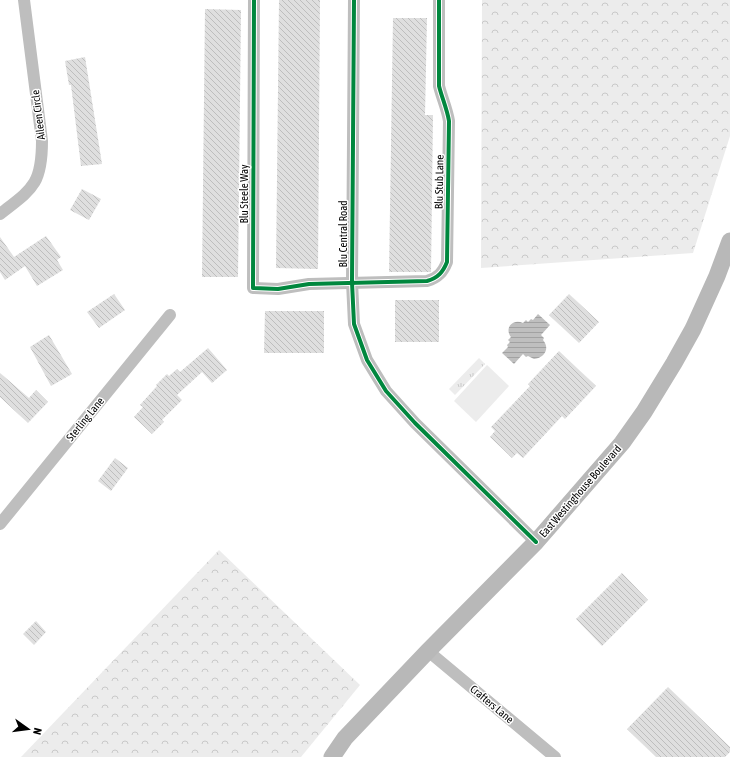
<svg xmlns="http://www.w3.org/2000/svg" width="730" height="757" viewBox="0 0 730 757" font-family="'Asap Condensed',sans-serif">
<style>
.grass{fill:url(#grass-tufts)}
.forest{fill:url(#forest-crowns)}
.pitch{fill:#ececec}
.water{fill:url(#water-rules)}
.building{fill:url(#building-back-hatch)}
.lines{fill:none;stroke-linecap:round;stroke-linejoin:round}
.street{stroke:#bebebe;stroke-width:12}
.secondary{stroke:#b8b8b8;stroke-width:17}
.cycleway-casing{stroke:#fff;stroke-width:6}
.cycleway{stroke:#00873e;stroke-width:4}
.labels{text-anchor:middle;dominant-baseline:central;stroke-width:3;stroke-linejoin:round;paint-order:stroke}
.street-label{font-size:11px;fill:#000;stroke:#fff}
</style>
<defs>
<pattern id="grass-tufts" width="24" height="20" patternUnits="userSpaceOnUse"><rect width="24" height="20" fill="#ececec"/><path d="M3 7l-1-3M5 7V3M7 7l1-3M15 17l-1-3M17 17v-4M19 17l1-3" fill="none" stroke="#c9c9c9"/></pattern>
<pattern id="forest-crowns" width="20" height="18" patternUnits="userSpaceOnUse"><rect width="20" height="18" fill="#ececec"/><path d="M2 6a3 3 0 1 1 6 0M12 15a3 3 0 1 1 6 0" fill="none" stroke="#c9c9c9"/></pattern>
<pattern id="water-rules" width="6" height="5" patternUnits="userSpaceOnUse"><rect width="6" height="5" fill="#bfbfbf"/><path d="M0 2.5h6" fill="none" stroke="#a2a2a2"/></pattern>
<pattern id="building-back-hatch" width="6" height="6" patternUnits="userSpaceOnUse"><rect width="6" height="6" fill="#dfdfdf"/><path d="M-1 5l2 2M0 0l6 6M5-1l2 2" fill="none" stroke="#bebebe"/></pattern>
</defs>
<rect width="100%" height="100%" fill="#fff"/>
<!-- grass -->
<polygon class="grass" points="479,358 485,364 455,395 449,389"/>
<!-- forest -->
<g class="forest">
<polygon points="482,0 730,0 730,136 693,253 481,268"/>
<polygon points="219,550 360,685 301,757 21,757"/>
</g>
<!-- pitch -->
<polygon class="pitch" points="487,365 509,386 476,422 454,401"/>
<!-- water -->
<path class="water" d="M538 314 550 325 541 335 544 338 543 340C550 348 545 358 534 359L528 356 526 357 523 354 514 364 502 353 508 347 507 345 510 342 508 340 511 337C504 328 513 318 523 323L526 320 528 322 531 319 533 320Z"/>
<!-- building -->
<g class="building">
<polygon points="279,0 320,0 318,269 276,268"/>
<polygon points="205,9 241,10 238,277 202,277"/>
<polygon points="393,18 427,18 425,115 433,115 431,272 389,272"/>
<polygon points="85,57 102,164 81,166 71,85 69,85 65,61"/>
<polygon points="82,189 101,199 89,220 70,210"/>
<polygon points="46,236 61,257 57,260 63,270 37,286 25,266 5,280 0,272 0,237 14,257"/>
<polygon points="114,294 125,310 99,328 87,312"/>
<polygon points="569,294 599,322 579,343 549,315"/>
<rect x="395" y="300" width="44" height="42"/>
<polygon points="265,311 324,311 324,353 264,353"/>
<polygon points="49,335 72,374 51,386 30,347"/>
<polygon points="208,348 227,370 212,383 202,372 177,395 182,400 162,420 164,422 152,434 134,417 143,407 140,405 157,386 156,385 167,374 169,376 177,369 180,372"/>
<polygon points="559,351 596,386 565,419 562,416 523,458 517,453 512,458 490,437 495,431 491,427 530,386 528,384"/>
<polygon points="0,373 29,398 36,390 48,402 28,423 0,397"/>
<polygon points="115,458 128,468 111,491 98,481"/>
<polygon points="622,573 648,600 602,646 576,619"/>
<polygon points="36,621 46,632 34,645 23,634"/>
<polygon points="668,687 730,747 730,752 725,757 656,757 627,729"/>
</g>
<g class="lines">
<!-- street -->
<g class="street">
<path d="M254 0 253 288 278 289 309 284 427 281C438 278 443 272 447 262L449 121C447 109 442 98 439 86V0"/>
<polyline points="354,0 352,282 354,324 367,360 386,391 415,423 536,542"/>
<path d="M0 214C32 189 42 185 42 141L24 0"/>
<polyline points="0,524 170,315"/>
<polyline points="428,651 555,757"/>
</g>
<!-- secondary -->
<polyline class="secondary" points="332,757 345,738 428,651 536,542 622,443 644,412 674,363 693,329 717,276 730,241"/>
<defs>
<g id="cycleway">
<path d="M254 0 253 288 278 289 309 284 427 281C438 278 443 272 447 262L449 121C447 109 442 98 439 86V0"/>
<polyline points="354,0 352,282 354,324 367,360 386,391 415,423 536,542"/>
</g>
</defs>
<!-- cycleway casing -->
<use href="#cycleway" class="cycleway-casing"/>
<!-- cycleway -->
<use href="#cycleway" class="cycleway"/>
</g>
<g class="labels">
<!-- street labels -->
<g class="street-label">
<text transform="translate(38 115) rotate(-97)">Aileen Circle</text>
<text transform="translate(439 182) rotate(-89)">Blu Stub Lane</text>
<text transform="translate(244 194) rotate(-90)">Blu Steele Way</text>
<text transform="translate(343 234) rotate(-90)">Blu Central Road</text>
<text transform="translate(85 419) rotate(-51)">Sterling Lane</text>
<text transform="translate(580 491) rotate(-49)">East Westinghouse Boulevard</text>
<text transform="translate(492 704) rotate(40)">Crafters Lane</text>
</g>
</g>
<!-- north arrow -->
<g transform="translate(28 729) rotate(104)" stroke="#ffffff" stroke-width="3" paint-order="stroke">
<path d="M0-3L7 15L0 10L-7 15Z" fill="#000000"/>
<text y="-6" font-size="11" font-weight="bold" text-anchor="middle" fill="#000000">N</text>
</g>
</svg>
